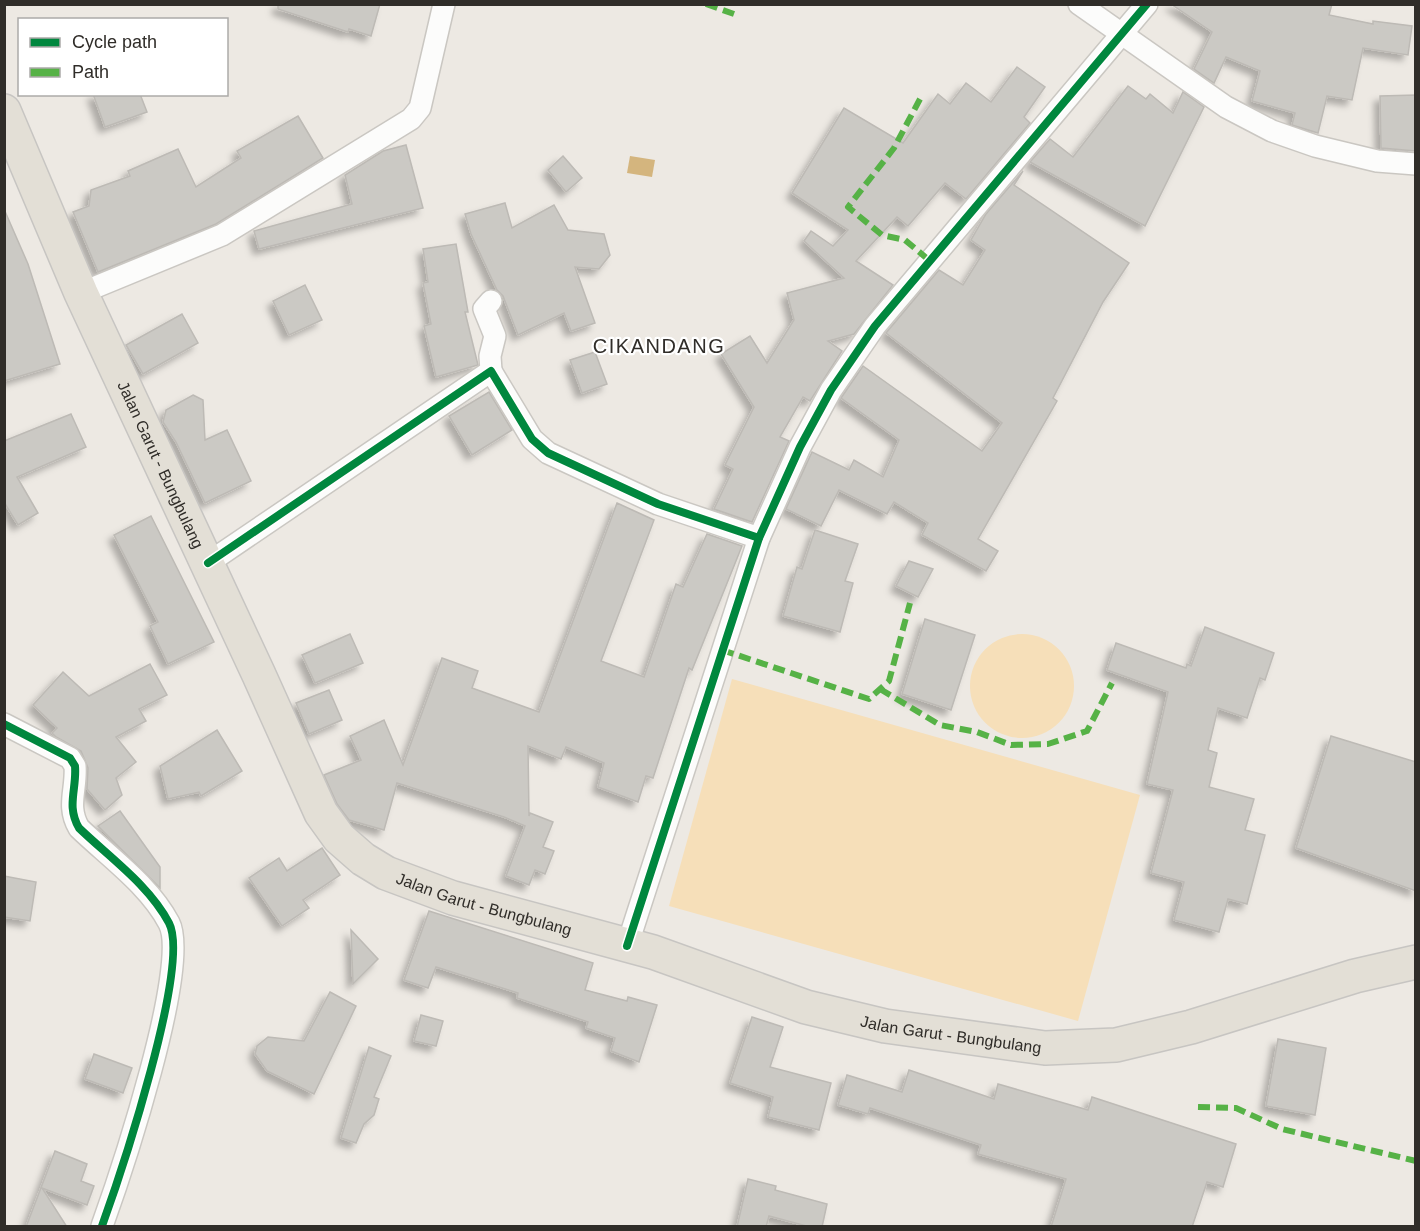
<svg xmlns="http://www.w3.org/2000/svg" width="1420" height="1231" viewBox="0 0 1420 1231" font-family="Helvetica,sans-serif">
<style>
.green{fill:#f6dfb9}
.water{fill:#d4b57e}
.building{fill:#cbc9c4;stroke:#bdbab5;stroke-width:1.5;filter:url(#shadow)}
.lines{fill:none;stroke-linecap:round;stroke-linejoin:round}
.minor-casing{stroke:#cac7c2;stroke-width:24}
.primary-casing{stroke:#c7c5c2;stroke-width:36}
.minor{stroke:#fcfcfb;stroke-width:21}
.primary{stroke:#e3dfd6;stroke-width:33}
.quiet{stroke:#56b246;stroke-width:6;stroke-dasharray:12 6;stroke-linecap:butt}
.cycleway-casing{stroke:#fff;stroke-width:11}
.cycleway{stroke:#00873e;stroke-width:8}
.labels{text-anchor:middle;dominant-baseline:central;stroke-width:4.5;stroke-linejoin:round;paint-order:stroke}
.street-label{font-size:16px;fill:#302d29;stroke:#fff}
.quarter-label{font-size:20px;letter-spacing:1.5px;fill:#302d29;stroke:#fff}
</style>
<defs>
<filter id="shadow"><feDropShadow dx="-5.5" dy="5.5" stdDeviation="3" flood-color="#0004"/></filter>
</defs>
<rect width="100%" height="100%" fill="#ede9e3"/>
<!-- green -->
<g class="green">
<circle cx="1022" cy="686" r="52"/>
<polygon points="732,679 1140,795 1078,1021 669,906"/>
</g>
<!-- water -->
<polygon class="water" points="630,156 655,160 652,177 627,173"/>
<!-- building -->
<g class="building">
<polygon points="278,4 380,4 371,36 349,29 348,32 278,9"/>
<polygon points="1171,4 1332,4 1329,15 1373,24 1373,21 1412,26 1408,55 1363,48 1352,100 1327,96 1318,133 1292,125 1295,113 1252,101 1260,71 1226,57 1214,83 1194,69 1212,32"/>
<polygon points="1017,67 1045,87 1024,117 1030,123 966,199 945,183 908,226 897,217 856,261 893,285 854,334 828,341 842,351 810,401 803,397 780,437 789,441 752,522 714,509 733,469 725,465 754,407 721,354 750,336 767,363 794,320 787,293 844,278 804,241 811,231 833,246 848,230 792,193 844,108 903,143 938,94 950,104 966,83 991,102"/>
<polygon points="1128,86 1146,99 1150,94 1173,113 1183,92 1204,107 1145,226 1030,162 1050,139 1073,157"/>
<polygon points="93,94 140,94 147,112 105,127"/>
<polygon points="1416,95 1416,151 1381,148 1380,96"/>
<polygon points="298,116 323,158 216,224 98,272 73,212 89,206 91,190 130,176 128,171 178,149 196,187 241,158 237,151"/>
<polygon points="406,145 423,208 259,249 254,231 352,204 345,175 383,151"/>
<polygon points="563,156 582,178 566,192 548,170"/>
<polygon points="1023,171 1014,185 1129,263 1103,302 1053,398 1057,401 978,539 998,551 986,571 922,535 928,523 894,502 887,514 839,490 821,526 786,509 812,452 849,470 854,460 883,477 899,440 841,398 863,366 982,451 1002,423 886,333 939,270 963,285 985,250 971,240 986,214"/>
<polygon points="505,203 512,228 554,205 568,230 604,234 610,255 599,269 575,267 595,323 571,331 564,313 518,335 503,296 497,290 471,234 465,214"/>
<polygon points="4,209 28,264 60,364 4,381"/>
<polygon points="456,244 468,312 465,312 478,365 436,377 424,326 431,324 423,283 428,282 423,249"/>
<polygon points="305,285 322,320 289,335 273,301"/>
<polygon points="182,314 198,343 143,374 126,345"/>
<polygon points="595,352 607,384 582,393 570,360"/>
<polygon points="489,392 512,430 472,455 449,416"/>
<polygon points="193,395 203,400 205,440 227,430 251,481 205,503 176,442 163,422 166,410"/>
<polygon points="71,414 86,447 17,477 38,513 18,525 4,502 4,441"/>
<polygon points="617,503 654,520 601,661 644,677 676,584 683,587 707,534 742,546 692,670 689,668 653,778 646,776 638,802 598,787 604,763 566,747 561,759 528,746 529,816 530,813 553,822 543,847 554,851 545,874 535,870 529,885 506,876 525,826 504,817 397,783 384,830 349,820 337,804 324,775 361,760 350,736 384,720 403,765 442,658 478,671 472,688 539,712"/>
<polygon points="151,516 214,642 168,664 150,626 158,622 114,535"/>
<polygon points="815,530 858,544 845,581 853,583 840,632 783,616 797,567 802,569"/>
<polygon points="909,561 933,569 918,597 896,586"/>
<polygon points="925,619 975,635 951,710 902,694"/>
<polygon points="1205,627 1274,653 1265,680 1260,678 1247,718 1218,708 1208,750 1217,753 1209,787 1254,799 1245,830 1265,835 1247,904 1228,899 1219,932 1174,920 1184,882 1151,873 1173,790 1147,784 1168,692 1107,670 1116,643 1186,668 1187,664 1191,666"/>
<polygon points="350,634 363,663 315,683 302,655"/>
<polygon points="150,664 167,695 139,709 146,721 116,737 136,762 116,778 122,795 105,810 87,789 88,768 81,751 56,737 52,733 57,728 33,705 63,672 89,696"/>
<polygon points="329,690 342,720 309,734 296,703"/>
<polygon points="217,730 242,771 201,796 199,792 168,799 160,766"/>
<polygon points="1331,736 1416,762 1416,891 1296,848"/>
<polygon points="120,811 160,867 160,888 98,826"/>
<polygon points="322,848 340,875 303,900 309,908 282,926 249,878 279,858 287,871"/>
<polygon points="4,876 36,882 30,921 4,917"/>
<polygon points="429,911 593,963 585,990 627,1001 628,997 657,1005 639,1062 611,1051 615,1038 586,1028 588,1022 517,998 518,993 436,967 428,988 404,980"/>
<polygon points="351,930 378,959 353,984"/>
<polygon points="330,992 356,1006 314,1094 267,1071 255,1054 257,1046 268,1037 304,1041"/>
<polygon points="421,1015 443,1021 436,1046 414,1041"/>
<polygon points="752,1017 783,1027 770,1067 831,1083 819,1130 768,1117 773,1097 730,1083"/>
<polygon points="1278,1039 1326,1048 1315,1115 1266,1106"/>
<polygon points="369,1047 391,1056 374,1097 379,1099 374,1115 364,1124 356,1143 341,1138"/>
<polygon points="94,1054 132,1068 123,1093 85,1079"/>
<polygon points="909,1070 994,1099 998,1084 1088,1110 1092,1097 1236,1144 1223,1187 1207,1182 1192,1227 1051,1227 1066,1179 978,1154 981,1145 870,1108 868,1114 838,1105 847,1075 902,1092"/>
<polygon points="55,1151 87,1164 81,1181 94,1186 87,1205 42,1188 67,1227 26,1227"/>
<polygon points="748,1179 776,1186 775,1190 827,1204 822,1227 810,1227 769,1216 766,1227 737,1227"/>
</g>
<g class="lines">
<defs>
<g id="minor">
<polyline points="1079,4 1226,107 1272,131 1315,146 1377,161 1416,164"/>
<polyline points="81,293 222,235 411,119 420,108 444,4"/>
<polyline points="491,301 484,309 495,336 490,356 491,371"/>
<polyline points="208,563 491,371 532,439 548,453 658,504 759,538"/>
<path d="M4 724 70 758 75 766C77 789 66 806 79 828 109 857 149 885 169 923 191 965 120 1176 102 1226"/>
<polyline points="627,946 759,538 800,447 831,390 875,326 1147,4"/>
</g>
<g id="primary">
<path id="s1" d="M4 111 81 293 259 675 321 813 339 838 363 859 386 873 453 898 653 952 806 1007 885 1026 1045 1048 1116 1045 1191 1027 1355 976 1416 962"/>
</g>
</defs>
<!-- minor casing -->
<use href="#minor" class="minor-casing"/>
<!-- primary casing -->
<use href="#primary" class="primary-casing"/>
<!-- minor -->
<use href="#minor" class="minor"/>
<!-- primary -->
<use href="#primary" class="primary"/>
<!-- quiet -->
<g class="quiet">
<polyline points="706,4 734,14"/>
<polyline points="920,99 894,148 848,207 882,235 905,240 930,261"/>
<polyline points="722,650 869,699 889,681 910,603"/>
<polyline points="880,689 940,725 977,732 1011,745 1048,744 1087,731 1112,683"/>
<polyline points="1198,1107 1236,1108 1282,1129 1416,1161"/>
</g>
<defs>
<g id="cycleway">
<polyline points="208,563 491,371 532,439 548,453 658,504 759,538"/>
<path d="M4 724 70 758 75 766C77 789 66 806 79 828 109 857 149 885 169 923 191 965 120 1176 102 1226"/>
<polyline points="627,946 759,538 800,447 831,390 875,326 1147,4"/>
</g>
</defs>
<!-- cycleway casing -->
<use href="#cycleway" class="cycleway-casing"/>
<!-- cycleway -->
<use href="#cycleway" class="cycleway"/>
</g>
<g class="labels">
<!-- street labels -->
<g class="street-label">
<text stroke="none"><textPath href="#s1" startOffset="387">Jalan Garut - Bungbulang</textPath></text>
<text stroke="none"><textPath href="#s1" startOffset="963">Jalan Garut - Bungbulang</textPath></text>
<text stroke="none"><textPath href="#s1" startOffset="1449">Jalan Garut - Bungbulang</textPath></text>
</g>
<!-- quarter labels -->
<g class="quarter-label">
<text x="659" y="346">CIKANDANG</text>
</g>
</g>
<!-- border -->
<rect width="1420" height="1231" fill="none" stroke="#302d29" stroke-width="12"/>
<!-- legend -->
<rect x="18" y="18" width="210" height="78" fill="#ffffff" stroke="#acaba9" stroke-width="1.5"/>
<rect x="30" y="38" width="30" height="9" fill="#00873e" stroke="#acaba9" stroke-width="1.5"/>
<text x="72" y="48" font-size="18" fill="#302d29">Cycle path</text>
<rect x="30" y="68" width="30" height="9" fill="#56b246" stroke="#acaba9" stroke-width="1.5"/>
<text x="72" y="78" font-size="18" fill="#302d29">Path</text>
</svg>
